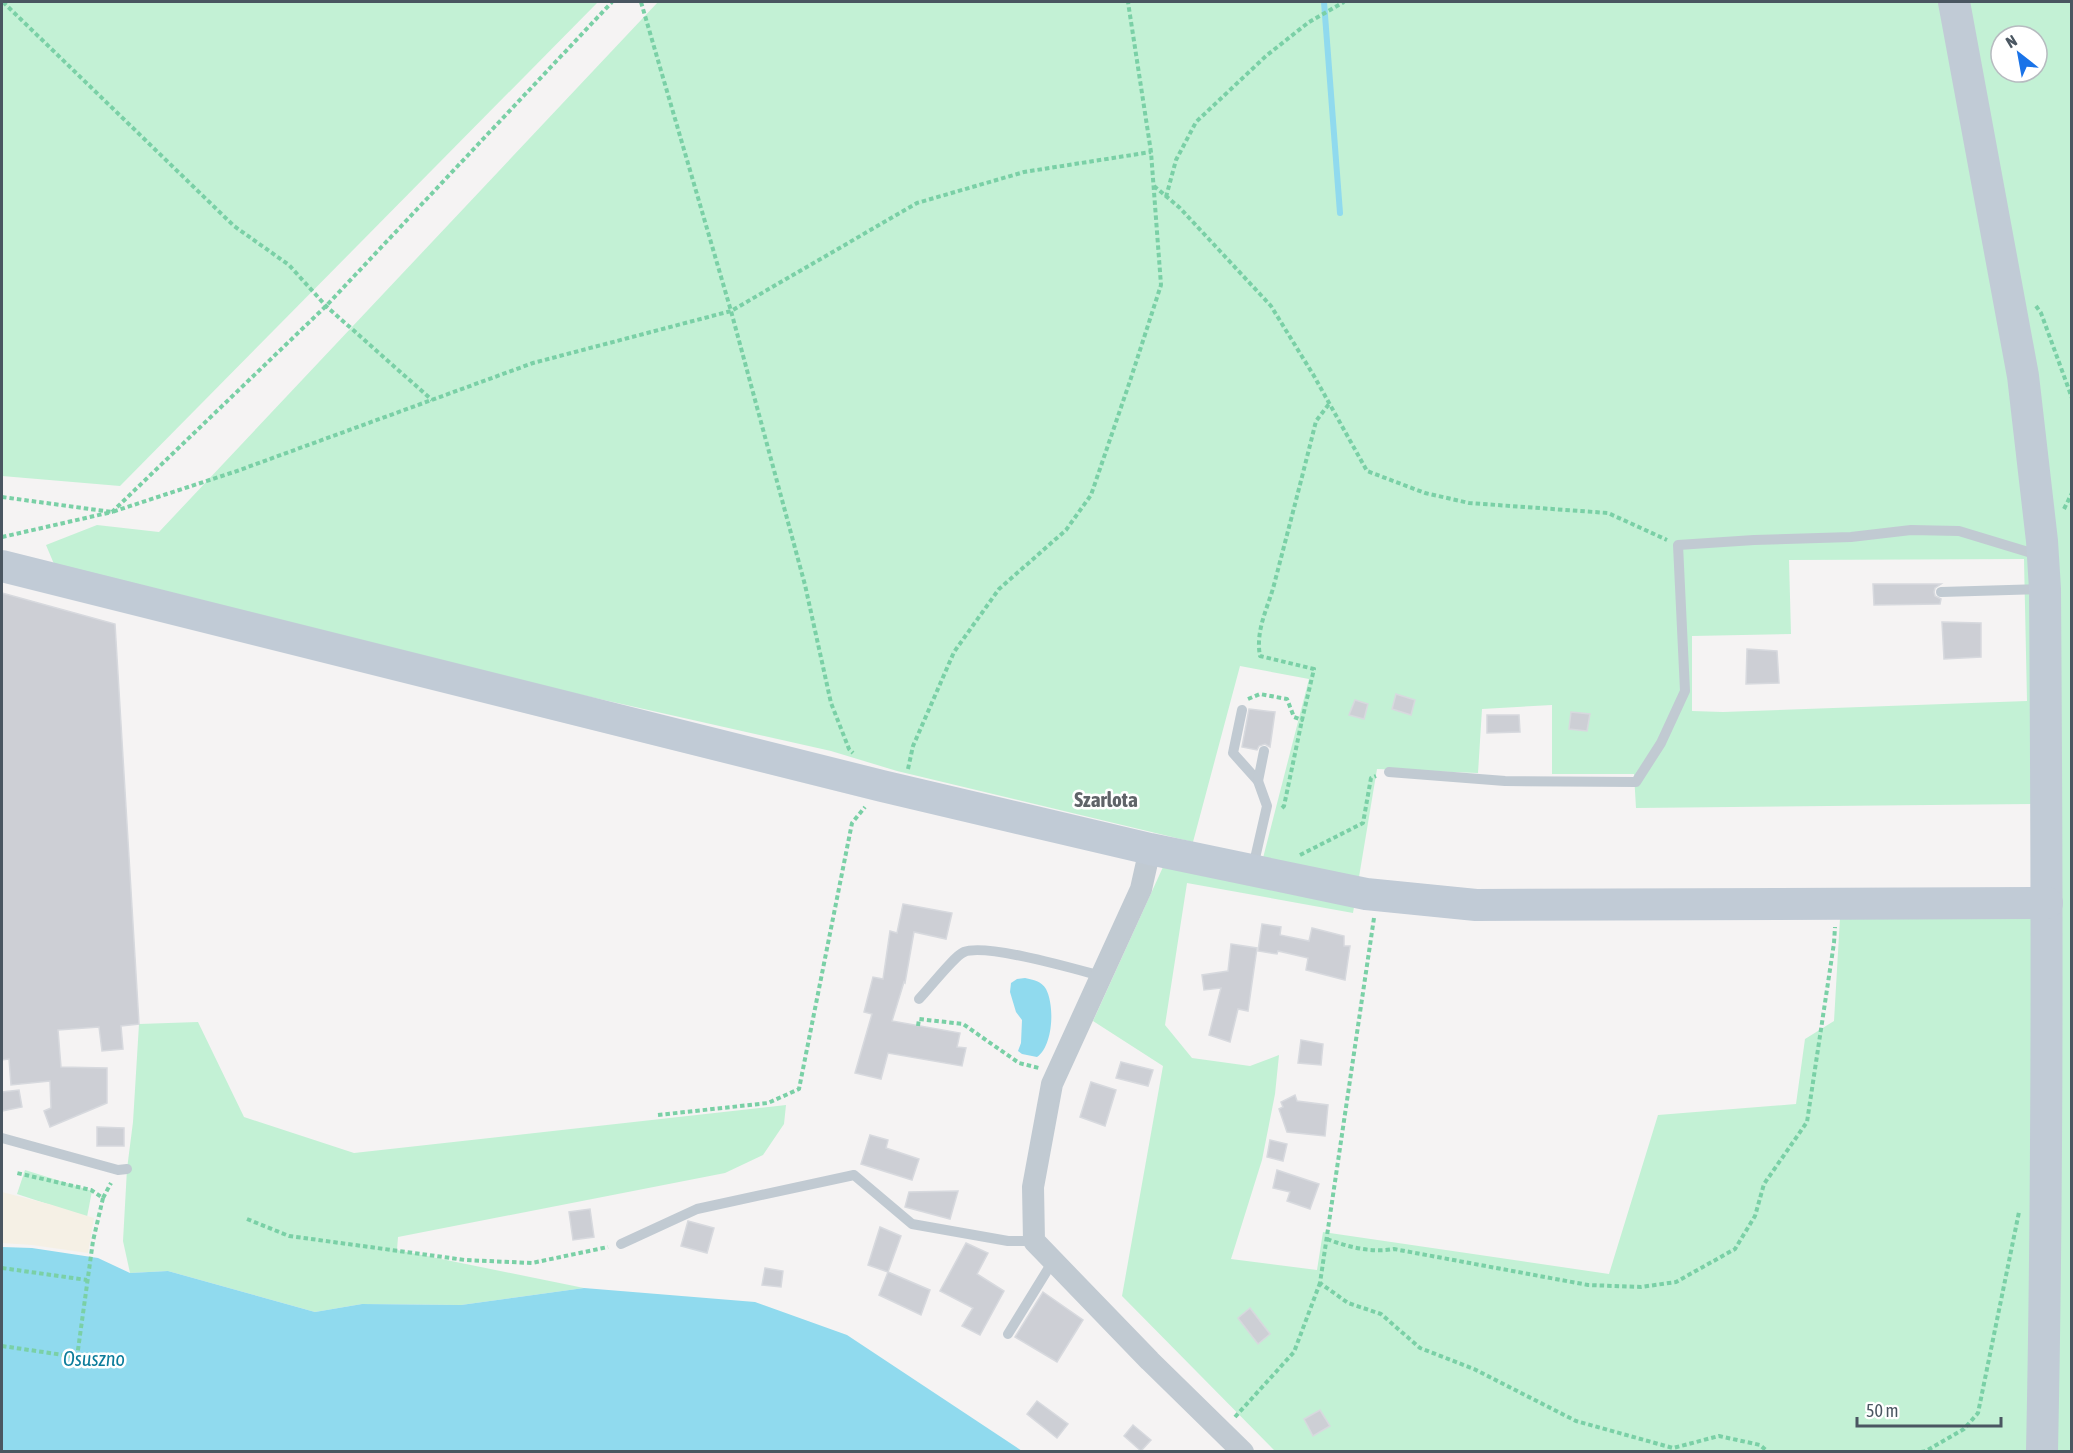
<svg xmlns="http://www.w3.org/2000/svg" width="2073" height="1453" viewBox="0 0 2073 1453" font-family="'Asap Condensed',sans-serif">
<style>
.green{fill:#c3f1d5;fill-rule:evenodd}
.sand{fill:#f5f0e5}
.water{fill:#90daee}
.lines{fill:none;stroke-linecap:round;stroke-linejoin:round}
.stream{stroke:#90daee;stroke-width:6}
.building{fill:#cdcfd5;stroke:#d7d9de;stroke-width:1.5}
.path{stroke:#7ad0a6;stroke-width:4;stroke-dasharray:4.5 3;stroke-linecap:butt}
.lane{stroke:#c1cad2;stroke-width:10}
.street{stroke:#c1cad2;stroke-width:22}
.secondary{stroke:#c1cbd6;stroke-width:32}
.labels{text-anchor:middle;dominant-baseline:central;stroke-width:5;stroke-linejoin:round;paint-order:stroke}
.water-label{font-size:20px;font-style:italic;fill:#0c7c9b;stroke:#fff}
.quarter-label{font-size:21px;font-weight:bold;fill:#5f6368;stroke:#fff}
</style>
<rect width="100%" height="100%" fill="#f5f3f3"/>
<!-- green -->
<g class="green">
<polygon points="2,2 598,2 120,486 2,476"/>
<path d="M658 2H2071V1451H1275L1122 1296 1163 1066 1093 1021 1163 867 1263 858 1309 679 1240 666 1193 842 897 771 831 751 555 689 54 564 46 545 97 525 159 532ZM2001 36H2037V72H2001ZM2024 559 2027 701 1723 712 1692 711V636L1791 634 1789 560ZM1552 705V774H1634L1636 808 2032 804 2034 916 1840 918 1834 1021 1805 1039 1796 1104 1658 1115 1609 1274 1323 1232 1317 1270 1231 1259 1262 1160 1275 1094 1279 1055 1250 1066 1192 1058 1165 1025 1187 883 1353 913 1377 769 1478 773 1482 709Z"/>
<polygon points="198,1022 244,1117 354,1153 786,1105 784,1124 763,1155 725,1173 398,1237 397,1250 584,1288 461,1305 362,1304 315,1312 168,1271 130,1273 123,1241 127,1169 133,1122 139,1024"/>
<polygon points="25,1170 92,1191 87,1217 17,1194"/>
</g>
<!-- sand -->
<polygon class="sand" points="2,1192 49,1204 94,1218 88,1253 32,1245 2,1243"/>
<!-- water -->
<g class="water">
<path d="M1025 978C1034 980 1041 981 1046 989 1055 1006 1053 1046 1037 1057L1022 1054 1018 1051 1021 1043 1022 1020 1016 1012 1010 992 1011 983 1017 979Z"/>
<polygon points="2,1247 32,1248 98,1258 130,1273 168,1271 315,1312 362,1304 461,1305 584,1288 755,1302 847,1335 1022,1451 2,1451"/>
</g>
<g class="lines">
<!-- stream -->
<polyline class="stream" points="1324,2 1340,213"/>
</g>
<!-- building -->
<g class="building">
<polygon points="1873,584 1941,584 1935,588 1934,592 1935,596 1941,599 1940,604 1874,605"/>
<polygon points="2,593 115,624 139,1024 121,1026 123,1049 102,1051 99,1027 58,1030 61,1067 107,1068 107,1103 50,1127 44,1111 51,1108 50,1081 11,1085 9,1059 2,1060"/>
<polygon points="1942,622 1981,623 1981,657 1944,659"/>
<polygon points="1747,649 1777,651 1779,683 1746,684"/>
<polygon points="1396,694 1415,700 1411,715 1392,709"/>
<polygon points="1355,700 1368,704 1364,719 1349,715"/>
<polygon points="1249,709 1275,712 1270,747 1265,744 1259,746 1257,750 1242,747"/>
<polygon points="1571,712 1590,714 1587,731 1569,729"/>
<polygon points="1487,715 1519,715 1520,732 1487,733"/>
<polygon points="903,904 952,913 946,939 914,932 905,983 904,982 892,1021 960,1033 957,1047 966,1048 962,1066 888,1053 881,1079 855,1073 872,1014 864,1012 873,977 883,979 890,931 897,933"/>
<polygon points="1262,924 1281,927 1280,935 1309,941 1312,928 1344,936 1344,946 1350,946 1345,980 1306,970 1308,958 1278,951 1277,954 1258,951"/>
<polygon points="1231,944 1257,948 1248,1011 1238,1009 1230,1042 1209,1035 1221,988 1204,990 1202,975 1228,971"/>
<polygon points="1301,1040 1323,1044 1321,1065 1298,1063"/>
<polygon points="1121,1062 1153,1070 1148,1086 1116,1078"/>
<polygon points="1091,1082 1116,1090 1105,1126 1080,1117"/>
<polygon points="19,1090 22,1107 2,1111 2,1092"/>
<polygon points="1295,1095 1297,1101 1328,1105 1325,1136 1287,1132 1279,1109 1283,1107 1281,1102"/>
<polygon points="97,1127 124,1128 124,1146 97,1146"/>
<polygon points="870,1135 888,1140 886,1148 919,1159 912,1180 861,1164"/>
<polygon points="1270,1140 1287,1144 1283,1161 1267,1157"/>
<polygon points="1277,1170 1319,1184 1310,1209 1287,1201 1290,1192 1273,1188"/>
<polygon points="958,1191 950,1219 905,1207 909,1192"/>
<polygon points="590,1209 594,1237 573,1240 569,1212"/>
<polygon points="688,1221 714,1228 707,1253 681,1246"/>
<polygon points="880,1227 901,1236 888,1272 868,1265"/>
<polygon points="966,1243 988,1253 977,1274 1004,1291 980,1335 962,1326 973,1308 940,1291"/>
<polygon points="765,1268 783,1271 781,1287 762,1285"/>
<polygon points="888,1272 930,1290 921,1315 879,1295"/>
<polygon points="1043,1292 1083,1320 1057,1362 1015,1337"/>
<polygon points="1250,1308 1270,1334 1258,1344 1238,1318"/>
<polygon points="1037,1401 1068,1424 1057,1438 1027,1414"/>
<polygon points="1320,1410 1330,1426 1313,1436 1304,1419"/>
<polygon points="1133,1425 1151,1440 1141,1451 1124,1436"/>
</g>
<g class="lines">
<!-- path -->
<g class="path">
<polyline points="3,2 234,226 289,265 326,306 432,400"/>
<polyline points="641,2 731,311 805,585 831,703 849,749 853,753"/>
<polyline points="1154,186 1180,208 1271,306 1314,376 1367,471 1425,493 1469,503 1608,513 1667,540"/>
<polyline points="1166,197 1176,160 1196,122 1266,56 1309,22 1344,2"/>
<polyline points="2036,306 2041,313 2072,398"/>
<polyline points="2,497 112,512 237,471 533,363 731,311 917,203 1024,172 1151,152"/>
<polyline points="2064,509 2072,493"/>
<polyline points="2,537 112,512 326,306 612,2"/>
<path d="M1248 699 1260 694 1287 699 1294 717 1302 720 1314 669 1260 656C1255 629 1269 606 1275 581 1289 527 1303 474 1316 421L1329 404"/>
<polyline points="908,769 913,746 954,652 999,589 1066,530 1091,495 1130,381 1161,285 1151,152 1128,2"/>
<polyline points="1282,808 1284,806 1302,720"/>
<polyline points="1300,855 1363,823 1371,778 1376,776"/>
<polyline points="1374,918 1320,1283 1348,1303 1381,1314 1420,1348 1474,1369 1576,1421 1673,1448 1719,1436 1760,1445 1768,1452"/>
<polyline points="918,1026 919,1019 963,1024 1019,1063 1039,1068"/>
<polyline points="658,1115 768,1103 799,1089 852,823 865,807"/>
<polyline points="103,1198 111,1183"/>
<polyline points="247,1219 289,1236 465,1260 532,1263 608,1247"/>
<path d="M1327 1239C1348 1247 1371 1253 1394 1249L1588 1285 1641 1287 1676 1282 1735 1249 1755 1216 1764 1184 1807 1122 1834 943 1835 927"/>
<polyline points="2,1268 87,1280"/>
<polyline points="2,1346 77,1357 93,1241 103,1198 91,1190 17,1173"/>
<polyline points="1235,1417 1294,1352 1320,1283"/>
<polyline points="1921,1452 1926,1451 1964,1429 1978,1413 2019,1212"/>
</g>
<!-- lane -->
<g class="lane">
<polyline points="1941,592 2041,589"/>
<polyline points="1242,710 1233,753 1258,781 1267,806 1253,867"/>
<polyline points="1389,772 1505,781 1636,782 1661,743 1685,691 1678,545 1754,540 1851,537 1911,530 1959,531 2038,555"/>
<polyline points="1258,781 1264,751"/>
<path d="M919 999C928 990 954 956 964 952 986 943 1075 969 1101 976"/>
<polyline points="2,1138 118,1170 127,1169"/>
<polyline points="621,1244 697,1209 854,1175 912,1224 1008,1241 1034,1241"/>
<polyline points="1008,1334 1053,1261"/>
</g>
<!-- street -->
<polyline class="street" points="1150,849 1141,889 1052,1084 1033,1187 1034,1241 1150,1361 1243,1452"/>
<!-- secondary -->
<g class="secondary">
<path d="M1954 2 2023 376 2042 541 2045 589C2047 877 2048 1164 2042 1452"/>
<polyline points="2,566 882,786 1150,849 1366,894 1476,905 2047,903"/>
</g>
</g>
<g class="labels">
<!-- water labels -->
<g class="water-label">
<text x="94" y="1358">Osuszno</text>
</g>
<!-- quarter labels -->
<g class="quarter-label">
<text x="1106" y="799">Szarlota</text>
</g>
</g>
<!-- border -->
<rect width="2073" height="1453" fill="none" stroke="#4a5661" stroke-width="6"/>
<!-- north arrow -->
<g transform="translate(2019 54) rotate(329)"><circle r="28" fill="#ffffff" stroke="#b7bbc0" stroke-width="1.5"/>
<path d="M0-4.5L10 22L0 15L-10 22Z" fill="#1a73e8"/>
<text y="-9" font-size="16" font-weight="bold" text-anchor="middle" fill="#4a5661">N</text>
</g>
<!-- scale -->
<path d="M1857 1417v9h144v-9" fill="none" stroke="#4a5661" stroke-width="3"/>
<text x="1866" y="1417" font-size="18" fill="#4a5661" stroke="#ffffff" stroke-width="4.5" paint-order="stroke">50 m</text>
</svg>
